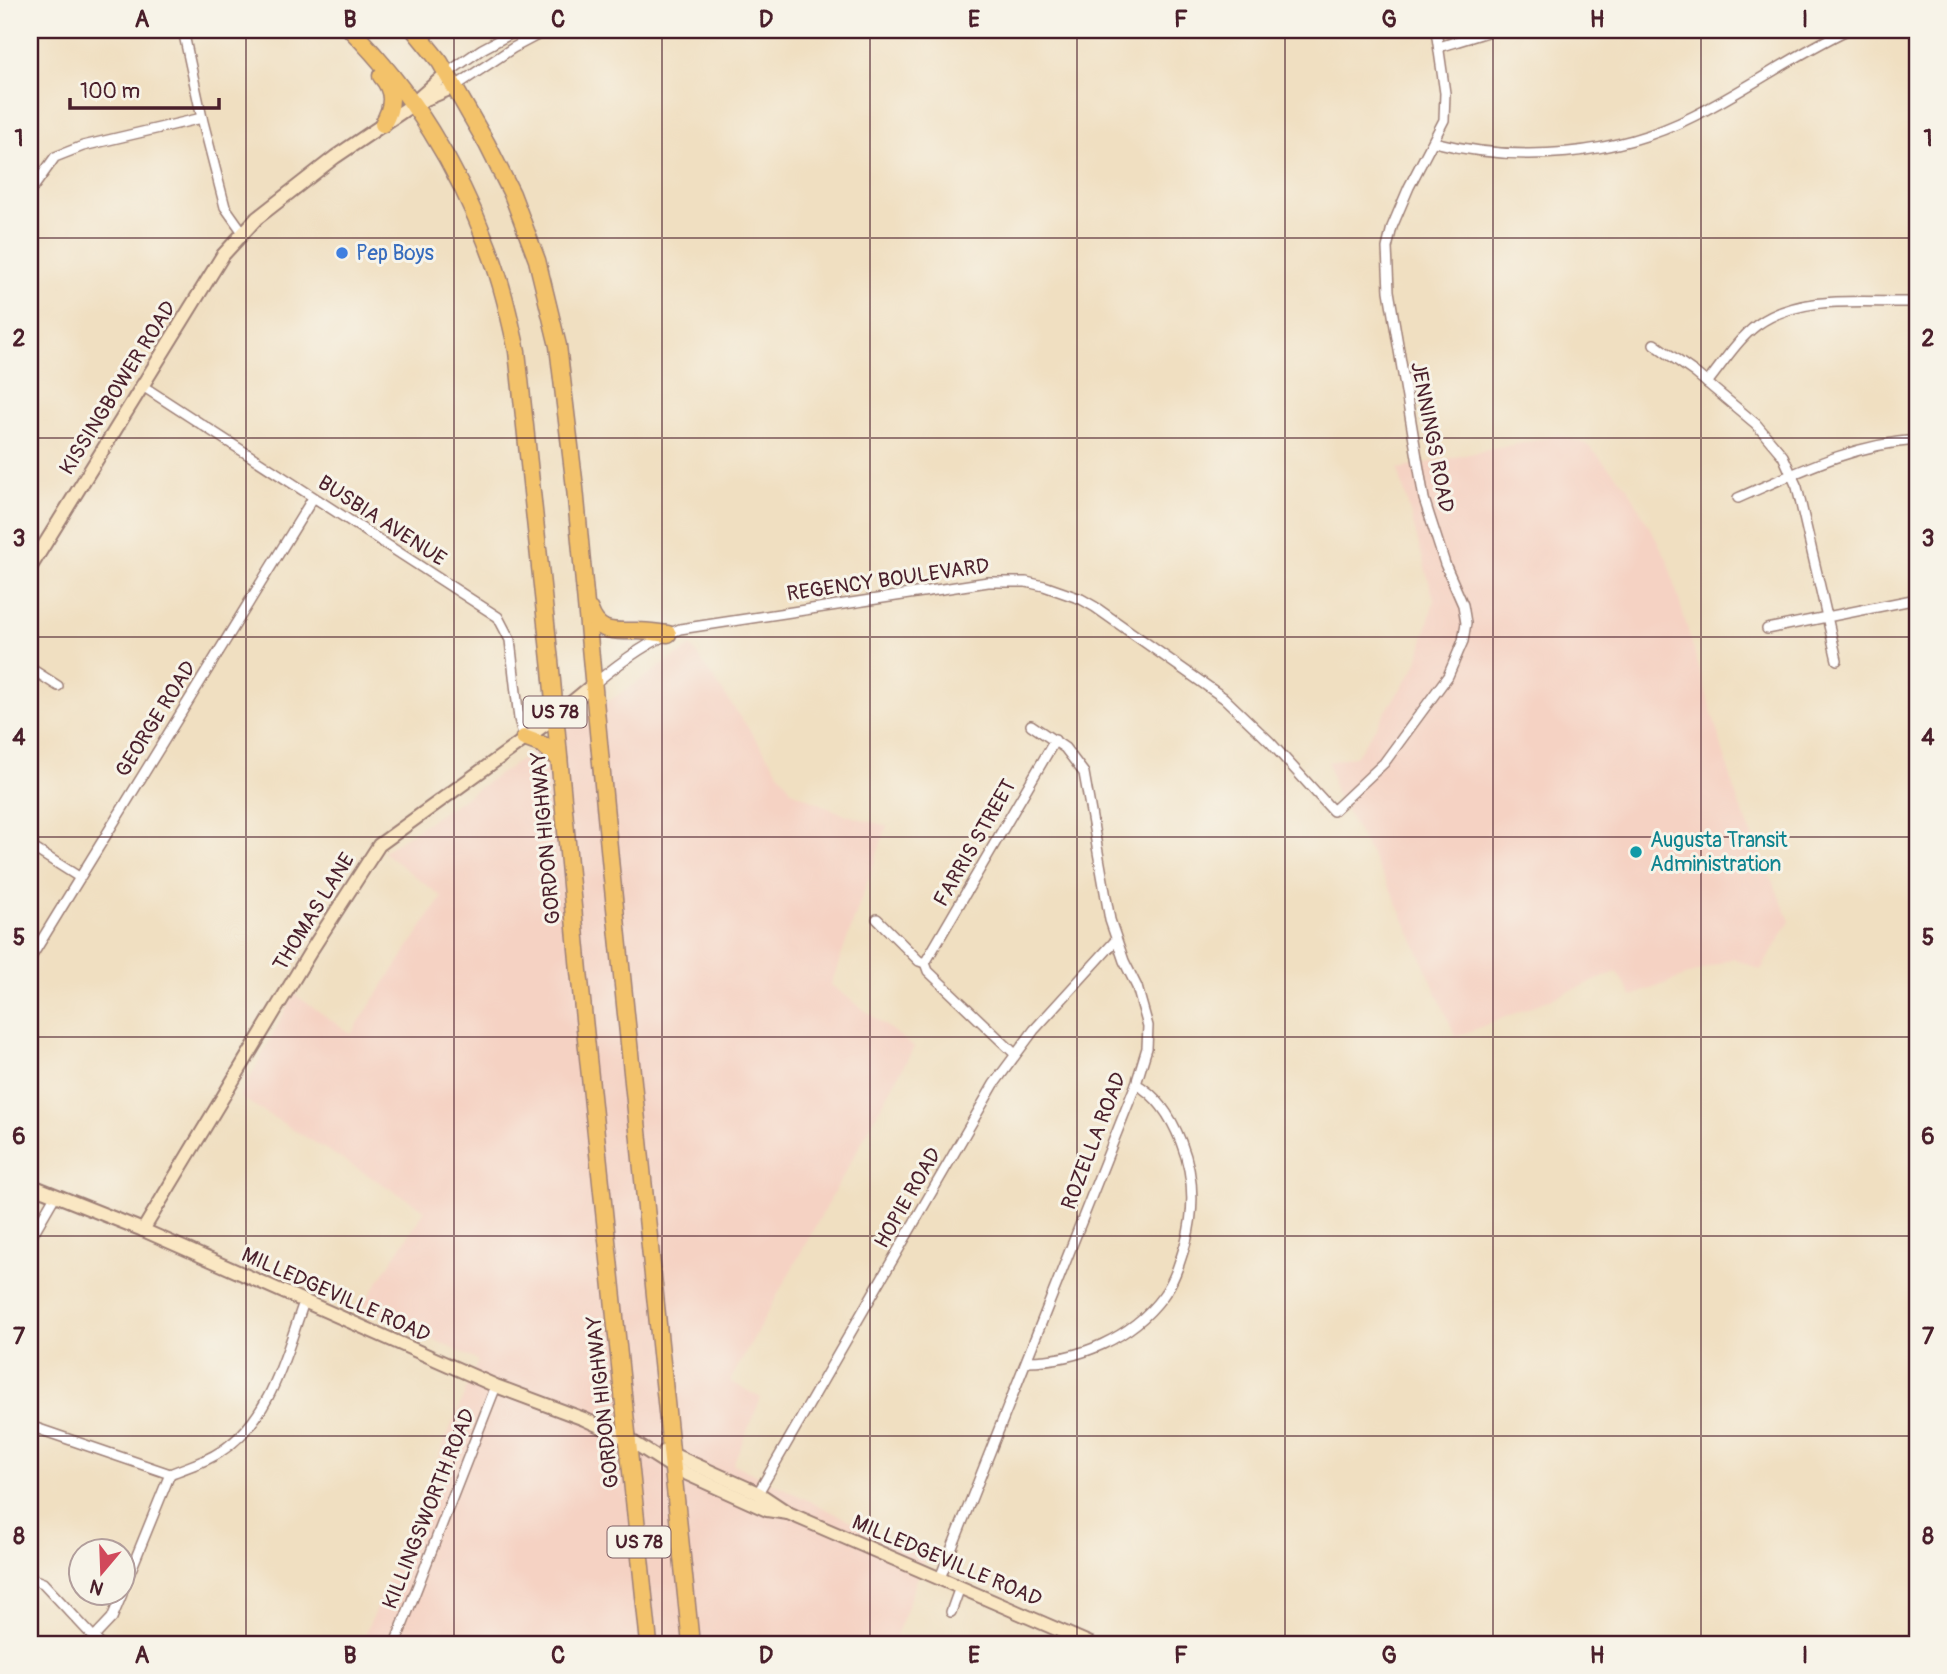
<svg xmlns="http://www.w3.org/2000/svg" width="1947" height="1674" viewBox="0 0 1947 1674" font-family="Pangolin,sans-serif">
<style>
.built{fill:#f5d2c3}
.lines{fill:none;stroke-linecap:round;stroke-linejoin:round}
.street-casing{stroke:#9d7f76;stroke-width:12}
.secondary-casing{stroke:#9d7f76;stroke-width:16}
.highway-casing{stroke:#9d7f76;stroke-width:19}
.street{stroke:#fff;stroke-width:9}
.secondary{stroke:#fae7c3;stroke-width:12}
.highway{stroke:#f3c26a;stroke-width:16}
.grid{fill:none;stroke:#4a1f2b;stroke-width:2;stroke-opacity:0.55}
.shop-dot{fill:#3f7fe0;stroke:#f7f3e8;stroke-width:2.5}
.culture-dot{fill:#0f9aa8;stroke:#f7f3e8;stroke-width:2.5}
.labels{text-anchor:middle;dominant-baseline:central;stroke-width:6;stroke-linejoin:round;paint-order:stroke}
.shield{fill:#f7f3e8;stroke:#7e5f64;stroke-width:2}
.shield-label{font-size:19px;font-weight:bold;fill:#4a1f2b}
.shop-label{font-size:21px;fill:#366cbe;stroke:#f7f3e8;text-anchor:start}
.street-label{font-size:21px;fill:#4a1f2b;stroke:#f7f3e8}
.culture-label{font-size:21px;fill:#0d838f;stroke:#f7f3e8;text-anchor:start}
.neatline{fill:none;stroke:#4a1f2b;stroke-width:2.5}
.grid-label{font-size:23px;text-anchor:middle;font-weight:bold;fill:#4a1f2b}
</style>
<rect width="100%" height="100%" fill="#f7f3e8"/>
<filter id="ink" filterUnits="userSpaceOnUse"><feTurbulence type="fractalNoise" baseFrequency=".0143" numOctaves="2"/><feDisplacementMap in="SourceGraphic" scale="14" xChannelSelector="R" yChannelSelector="G"/><feConvolveMatrix kernelMatrix="1 2 1 2 8 2 1 2 1" color-interpolation-filters="sRGB"/></filter>
<filter id="wash" filterUnits="userSpaceOnUse"><feTurbulence type="fractalNoise" baseFrequency=".00686" numOctaves="4" result="noise"/><feDisplacementMap in="SourceGraphic" scale="28" xChannelSelector="R" yChannelSelector="G"/><feGaussianBlur stdDeviation="1.57" result="paint"/><feColorMatrix in="noise" values="0 0 0 0 0 0 0 0 0 0 0 0 0 0 0 0 0 1.4 0 .05"/><feComposite in="paint" operator="in"/></filter>
<g filter="url(#wash)">
<rect width="100%" height="100%" fill="#f0dfc1"/>
<!-- built -->
<g class="built">
<polygon points="1559,435 1587,444 1628,488 1667,559 1738,802 1790,921 1761,970 1733,958 1632,996 1617,972 1456,1037 1394,896 1335,791 1328,762 1357,755 1417,664 1434,600 1398,469"/>
<polygon points="691,646 792,791 843,814 887,826 831,985 914,1047 730,1381 761,1398 733,1464 925,1557 893,1644 361,1644 478,1361 363,1305 425,1210 240,1097 294,994 351,1034 442,897 383,852"/>
</g>
</g>
<g filter="url(#ink)">
<g class="lines">
<defs>
<g id="street">
<polyline points="183,30 202,118 225,207 242,231"/>
<polyline points="1439,47 1494,30"/>
<polyline points="447,73 482,49 518,30"/>
<polyline points="454,87 513,48 547,30"/>
<path d="M1434 142C1519 164 1616 156 1694 116 1746 90 1794 55 1847 30"/>
<polyline points="30,192 55,157 83,146 202,118"/>
<polyline points="1654,344 1694,372 1756,424 1783,456 1797,487 1837,660"/>
<path d="M1707 383C1723 363 1737 340 1757 325 1801 293 1866 303 1917 302"/>
<polyline points="141,385 498,617 510,640 519,719 524,738"/>
<path d="M1738 498C1796 473 1853 444 1917 440"/>
<polyline points="1767,629 1917,599"/>
<polyline points="30,668 58,686"/>
<path d="M594 684C619 663 649 641 680 629L988 582H1026L1044 586 1081 599 1095 607 1224 698 1270 742 1333 811 1384 763 1448 676 1463 641 1466 623 1463 605 1445 564 1424 499 1389 291 1387 248 1392 227 1409 187 1444 120 1445 93 1436 30"/>
<polyline points="30,846 79,877"/>
<polyline points="877,919 919,961 925,963"/>
<polyline points="30,959 313,498"/>
<polyline points="1015,1054 928,971 925,963 1055,740"/>
<polyline points="30,1239 55,1196"/>
<path d="M1027 1361C1078 1361 1132 1338 1163 1296 1175 1280 1180 1261 1186 1242 1195 1208 1194 1175 1181 1142 1172 1119 1158 1096 1136 1084"/>
<path d="M30 1426 170 1474C186 1467 206 1462 220 1452 271 1420 285 1355 304 1302"/>
<polyline points="758,1493 994,1084 1034,1030 1116,940"/>
<polyline points="30,1578 43,1583 100,1644"/>
<polyline points="940,1578 1136,1084 1147,1048 1148,1026 1137,987 1124,961 1110,920 1084,773 1065,748 1031,725"/>
<polyline points="122,1592 170,1474"/>
<polyline points="951,1612 960,1587"/>
<polyline points="95,1636 112,1618 122,1594"/>
<polyline points="395,1644 496,1386"/>
</g>
<g id="secondary">
<polyline points="420,97 447,73"/>
<polyline points="30,568 223,255 257,218 335,157 412,105 454,87"/>
<polyline points="30,1185 143,1230 496,1386 584,1419 628,1439 672,1467 767,1510 788,1513"/>
<polyline points="143,1230 312,949 379,845 543,726 594,684"/>
<polyline points="665,1451 758,1493 788,1513 1091,1644"/>
</g>
<g id="highway">
<path d="M351 30C411 90 458 167 488 247 501 280 509 315 517 351L551 670 579 971 649 1644"/>
<polyline points="414,30 440,62 487,144 512,194 537,260 558,346 575,488 611,869 691,1644"/>
<path d="M381 76C395 92 393 106 383 124"/>
<path d="M590 610C599 636 617 630 638 631 648 631 658 633 668 634"/>
<polyline points="524,738 543,745 559,759"/>
</g>
</defs>
<!-- street casing -->
<use href="#street" class="street-casing"/>
<!-- secondary casing -->
<use href="#secondary" class="secondary-casing"/>
<!-- highway casing -->
<use href="#highway" class="highway-casing"/>
<!-- street -->
<use href="#street" class="street"/>
<!-- secondary -->
<use href="#secondary" class="secondary"/>
<!-- highway -->
<use href="#highway" class="highway"/>
</g>
</g>
<!-- grid -->
<path class="grid" d="M246 30V1644M454 30V1644M662 30V1644M870 30V1644M1077 30V1644M1285 30V1644M1493 30V1644M1701 30V1644M30 238H1917M30 438H1917M30 637H1917M30 837H1917M30 1037H1917M30 1236H1917M30 1436H1917"/>
<!-- markers -->
<circle class="shop-dot" cx="342" cy="253" r="7"/>
<circle class="culture-dot" cx="1636" cy="852" r="7"/>
<g class="labels">
<!-- shield labels -->
<g class="shield">
<rect x="523.5" y="696.5" width="63" height="31" rx="5"/>
<rect x="607.5" y="1526.5" width="63" height="31" rx="5"/>
</g>
<g class="shield-label">
<text x="555" y="712">US 78</text>
<text x="639" y="1542">US 78</text>
</g>
<!-- shop labels -->
<g class="shop-label">
<text x="356" y="253">Pep Boys</text>
</g>
<!-- street labels -->
<g class="street-label">
<text transform="translate(118 388) rotate(-58)">KISSINGBOWER ROAD</text>
<text transform="translate(1432 437) rotate(79)">JENNINGS ROAD</text>
<text transform="translate(382 521) rotate(33)">BUSBIA AVENUE</text>
<text transform="translate(888 580) rotate(-8)">REGENCY BOULEVARD</text>
<text transform="translate(156 719) rotate(-58)">GEORGE ROAD</text>
<text transform="translate(546 838) rotate(-95)">GORDON HIGHWAY</text>
<text transform="translate(975 843) rotate(-60)">FARRIS STREET</text>
<text transform="translate(314 912) rotate(-58)">THOMAS LANE</text>
<text transform="translate(1094 1141) rotate(-69)">ROZELLA ROAD</text>
<text transform="translate(908 1198) rotate(-60)">HOPIE ROAD</text>
<text transform="translate(336 1295) rotate(24)">MILLEDGEVILLE ROAD</text>
<text transform="translate(603 1402) rotate(-96)">GORDON HIGHWAY</text>
<text transform="translate(429 1509) rotate(-68)">KILLINGSWORTH ROAD</text>
<text transform="translate(947 1561) rotate(23)">MILLEDGEVILLE ROAD</text>
</g>
<!-- culture labels -->
<g class="culture-label">
<text x="1650" y="840">Augusta Transit<tspan x="1650" dy="24">Administration</tspan></text>
</g>
</g>
<!-- margin -->
<rect width="1947" height="1674" fill="none" stroke="#f7f3e8" stroke-width="77"/>
<!-- north arrow -->
<g transform="translate(102 1572) rotate(199)"><circle r="33" fill="#f7f3e8" stroke="#b29e9c" stroke-width="2"/>
<path d="M0-5L12 26L0 18L-12 26Z" fill="#d1495b"/>
<text y="-10" font-size="19" font-weight="bold" text-anchor="middle" fill="#4a1f2b">N</text>
</g>
<!-- scale -->
<path d="M70 98v10h149v-10" fill="none" stroke="#4a1f2b" stroke-width="3.5"/>
<text x="80" y="98" font-size="21" fill="#4a1f2b" stroke="#f7f3e8" stroke-width="5" paint-order="stroke">100 m</text>
<rect x="38" y="38" width="1871" height="1598" class="neatline"/>
<g class="grid-label">
<text x="142" y="27">A</text>
<text x="350" y="27">B</text>
<text x="558" y="27">C</text>
<text x="766" y="27">D</text>
<text x="974" y="27">E</text>
<text x="1181" y="27">F</text>
<text x="1389" y="27">G</text>
<text x="1597" y="27">H</text>
<text x="1805" y="27">I</text>
<text x="19" y="146">1</text>
<text x="1928" y="146">1</text>
<text x="19" y="346">2</text>
<text x="1928" y="346">2</text>
<text x="19" y="546">3</text>
<text x="1928" y="546">3</text>
<text x="19" y="745">4</text>
<text x="1928" y="745">4</text>
<text x="19" y="945">5</text>
<text x="1928" y="945">5</text>
<text x="19" y="1144">6</text>
<text x="1928" y="1144">6</text>
<text x="19" y="1344">7</text>
<text x="1928" y="1344">7</text>
<text x="19" y="1544">8</text>
<text x="1928" y="1544">8</text>
<text x="142" y="1663">A</text>
<text x="350" y="1663">B</text>
<text x="558" y="1663">C</text>
<text x="766" y="1663">D</text>
<text x="974" y="1663">E</text>
<text x="1181" y="1663">F</text>
<text x="1389" y="1663">G</text>
<text x="1597" y="1663">H</text>
<text x="1805" y="1663">I</text>
</g>
</svg>
